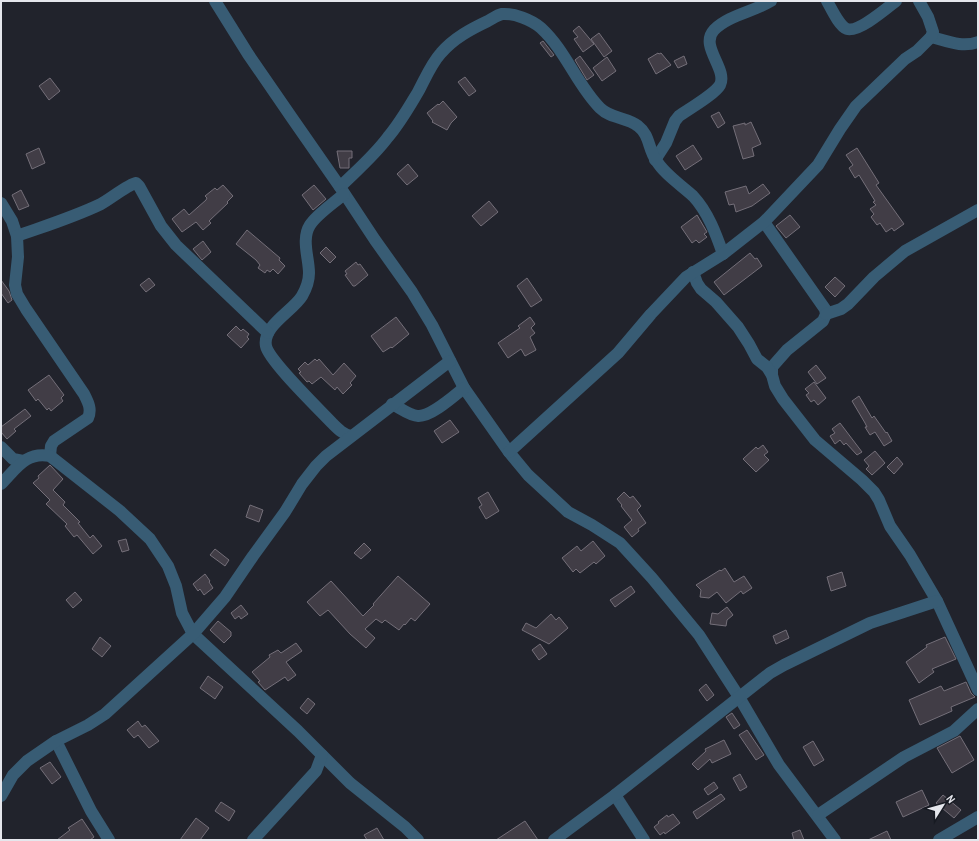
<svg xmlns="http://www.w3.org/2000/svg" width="979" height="841" viewBox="0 0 979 841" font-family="'Archivo Narrow',sans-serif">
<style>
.building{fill:#413d46;stroke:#746f79}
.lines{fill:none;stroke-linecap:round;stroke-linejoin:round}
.minor{stroke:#385c74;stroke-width:12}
</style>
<rect width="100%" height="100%" fill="#21232c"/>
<!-- building -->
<g class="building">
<polygon points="579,26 594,44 583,52 574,39 578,37 573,31"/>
<polygon points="599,33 612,51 604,57 591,39"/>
<polygon points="543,41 554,55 551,57 540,43"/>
<polygon points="658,53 659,54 661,53 671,65 656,74 648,59"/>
<polygon points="580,56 594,75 587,80 575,60"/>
<polygon points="684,56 687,64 678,68 674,61"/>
<polygon points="607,57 616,71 602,81 593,68"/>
<polygon points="465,77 476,91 469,96 458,82"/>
<polygon points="50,78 60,91 49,100 39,86"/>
<polygon points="443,101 457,117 451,123 447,130 432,122 433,121 427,113 438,104 439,105"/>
<polygon points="719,112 725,123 718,128 711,116"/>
<polygon points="751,122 761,144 752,148 754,156 743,159 733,126 745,123 745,125"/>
<polygon points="693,145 702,159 685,170 676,156"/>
<polygon points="39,148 45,163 32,169 26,154"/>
<polygon points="857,148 879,183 876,185 904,224 894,231 892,228 886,232 880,223 877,225 871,217 874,214 870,209 876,205 873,202 875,201 859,175 855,178 849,168 853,165 846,155"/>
<polygon points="337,151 352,151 352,158 349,158 349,168 340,168"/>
<polygon points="408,164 418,176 407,185 397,174"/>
<polygon points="763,184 770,193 752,206 736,212 734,204 729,205 725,192 746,186 749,194"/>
<polygon points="223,185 233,196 227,202 228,203 209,221 211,223 203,230 196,222 182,232 172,219 184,209 189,215 206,200 207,198 205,196 215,188 217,190"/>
<polygon points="314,185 326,199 313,210 302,195"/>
<polygon points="21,190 29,206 19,210 12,195"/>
<polygon points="489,201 498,212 481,226 472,216"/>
<polygon points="697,215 707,232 704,234 707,237 699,243 696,240 692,243 681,227"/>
<polygon points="790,215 800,227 786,238 776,226"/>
<polygon points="247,230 280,258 279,260 285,266 278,274 273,269 270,272 267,270 265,273 258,268 260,265 256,260 236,244"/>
<polygon points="203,241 211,252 202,260 193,249"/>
<polygon points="326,247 336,257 330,263 320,253"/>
<polygon points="750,253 755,259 757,258 762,266 724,295 714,282"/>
<polygon points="356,262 358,265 360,264 368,275 355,286 353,286 345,275 347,274 345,271"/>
<polygon points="835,277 845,286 835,297 825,287"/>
<polygon points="149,278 155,285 146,292 140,285"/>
<polygon points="527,278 542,300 531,307 517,286"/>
<polygon points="1,280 9,291 12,300 8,303 1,293"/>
<polygon points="396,317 409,334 392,348 391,347 383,352 371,336"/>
<polygon points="530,317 535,324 531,328 535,333 530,337 536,350 525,356 521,349 508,358 498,343 520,328 518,326"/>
<polygon points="236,326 241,331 243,329 249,334 247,337 249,339 241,348 227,335"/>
<polygon points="315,359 317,361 319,359 333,375 344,363 356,376 350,383 352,385 343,394 337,387 335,390 321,377 312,384 309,381 307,382 299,373 301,372 298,369 305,362 308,365"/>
<polygon points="816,365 826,378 817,384 808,372"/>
<polygon points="49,375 64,395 61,398 63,401 51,411 49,408 47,410 38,399 36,401 28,390"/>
<polygon points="814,382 826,398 818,405 814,400 811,402 806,395 809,393 805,389"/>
<polygon points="859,396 872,418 874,416 886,433 887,432 892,441 884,446 875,432 870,435 865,427 867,427 865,423 852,401"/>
<polygon points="25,409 31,416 14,429 16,431 7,439 1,432 1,427"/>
<polygon points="450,420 459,432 442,443 434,431"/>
<polygon points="840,423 862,452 857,455 846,443 844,445 840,440 835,444 830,436 835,433 832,429"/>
<polygon points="763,445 768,452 764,455 769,460 756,472 743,459 756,447 758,449"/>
<polygon points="875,451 885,463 872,475 866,469 869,466 864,460"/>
<polygon points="897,457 903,464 894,474 887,467"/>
<polygon points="50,465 63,479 53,490 65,502 63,505 80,522 78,523 90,538 93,535 102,546 93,554 77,535 74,537 65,526 67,524 46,504 50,500 33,483 39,478 38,476"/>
<polygon points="488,492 499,511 486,519 479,507 482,505 478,498"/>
<polygon points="624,492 630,498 633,496 641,506 637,510 646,523 638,529 639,531 632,537 624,527 632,520 621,506 622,505 617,499"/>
<polygon points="250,505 263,510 259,522 246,517"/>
<polygon points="126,539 129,550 122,552 118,541"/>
<polygon points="593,541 605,556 596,564 594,562 580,573 576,569 573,572 562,558 577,546 581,551"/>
<polygon points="364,543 371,550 361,559 354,553"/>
<polygon points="215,549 229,560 225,566 210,555"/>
<polygon points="725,568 734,582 744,576 752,588 743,594 741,591 726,603 717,592 709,598 700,597 701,590 696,585 720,570 721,571"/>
<polygon points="842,572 846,586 831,591 827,577"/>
<polygon points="205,574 210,581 209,582 213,588 204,595 200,589 198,591 193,584"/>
<polygon points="398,576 430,604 415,621 411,618 405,625 404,624 399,630 385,620 382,623 376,619 365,629 375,638 366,648 350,634 328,610 320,616 307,602 331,581 363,616 374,605 373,604"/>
<polygon points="631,586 635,592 615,607 610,600"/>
<polygon points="75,592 82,600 73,608 66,600"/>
<polygon points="241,605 248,614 241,619 239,616 235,619 231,613"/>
<polygon points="727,607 733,615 727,620 726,626 710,624 712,613 718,614"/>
<polygon points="551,614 556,620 559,617 568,628 549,644 522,630 526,623 536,628"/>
<polygon points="218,621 231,632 231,636 224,643 210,630"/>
<polygon points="786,630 789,638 776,644 773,636"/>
<polygon points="100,637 111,646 102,657 92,649"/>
<polygon points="945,637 956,659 932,669 934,672 919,683 906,662 927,647 926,645"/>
<polygon points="296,643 302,651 286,662 296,675 288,681 285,677 265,690 258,682 260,681 252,672 270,657 269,655 278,650 281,653"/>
<polygon points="540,644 547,654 539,660 532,650"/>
<polygon points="208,676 223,687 215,699 200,688"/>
<polygon points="966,682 971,693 975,697 951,707 952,711 920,725 909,700 941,686 944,691"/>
<polygon points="706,684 714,695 707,701 699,690"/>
<polygon points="308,698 315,704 307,714 300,708"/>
<polygon points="732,713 740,725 734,729 726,717"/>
<polygon points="138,721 142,727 145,725 159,741 149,748 138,735 134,738 127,730"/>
<polygon points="747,730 764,755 756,760 739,735"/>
<polygon points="960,736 974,760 952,773 937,748"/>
<polygon points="724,740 731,754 712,763 710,759 698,770 692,764 706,751 705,749"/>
<polygon points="813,741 824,760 814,766 803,747"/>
<polygon points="50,762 61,777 52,784 40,768"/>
<polygon points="740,774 747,787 740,791 733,778"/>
<polygon points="714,782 718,788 708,795 704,789"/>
<polygon points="922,790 929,805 903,817 896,802"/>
<polygon points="721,794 725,799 697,819 693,812"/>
<polygon points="943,795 961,810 954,818 936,803"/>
<polygon points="221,802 235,811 229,821 215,811"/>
<polygon points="673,814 680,823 665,834 664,832 660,835 654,827 659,823 658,822 667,815 668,817"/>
<polygon points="196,818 209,828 200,840 180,840"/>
<polygon points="82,819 94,837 90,840 57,840 70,830 68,828"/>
<polygon points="525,821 538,840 496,840"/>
<polygon points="377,828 384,840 367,840 364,835"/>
<polygon points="800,830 804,840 794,840 792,833"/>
<polygon points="887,831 891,840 868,840"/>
</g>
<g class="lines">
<!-- minor -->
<g class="minor">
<polyline points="215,1 248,54 292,118 340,187 375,240 412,292 432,325 464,388 509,452 528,475 568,512 592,525 620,543 652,578 699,635 739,697 779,765 835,840"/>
<path d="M827 1C831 8 839 26 847 29 858 33 887 8 896 1"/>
<path d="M931 37C947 41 962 48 978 42"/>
<path d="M655 160 666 143 675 121 679 116C689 109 715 94 720 85 728 69 699 46 714 30 729 15 753 12 771 1"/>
<path d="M340 187C356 171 374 156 388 137 400 123 409 107 418 92 425 79 431 64 441 53 454 38 471 29 488 21 492 19 497 15 502 14 514 13 532 20 541 28 566 51 577 85 600 108 611 119 627 117 638 126 650 135 648 149 656 160 664 174 681 185 693 196 708 212 716 234 723 254"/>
<path d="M344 194C334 203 317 214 310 225 301 239 309 258 309 273 309 281 306 289 302 296 293 311 262 326 266 346 269 361 320 410 333 424 339 430 343 434 351 436"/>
<path d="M1 203 12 221 17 236 18 257 15 285 17 294 26 309 84 394C88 402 92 409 88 418L54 441 51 446 50 456"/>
<polyline points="764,222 825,309 826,314 823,321 787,350 772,367 772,375"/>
<path d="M17 236C45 226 74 217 101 204 110 199 129 184 136 183L139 186 161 226 176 245 268 333"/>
<polyline points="693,272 697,283 701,289 716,302 738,327 749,344 757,359 767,367 772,375 775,386 783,399 815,440 862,480 874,492 879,500 890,526 910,555 937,601 978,690"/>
<polyline points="826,314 841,309 848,304 874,277 905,251 978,210"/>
<path d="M392 404C400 408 410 416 418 416 431 417 454 396 464 388"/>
<polyline points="1,447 13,459 23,461"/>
<polyline points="509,452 618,353 651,314 686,277 723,254 764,222 818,165 840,129 856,106 905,59 917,51 931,37 933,32 928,17 919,1"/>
<path d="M1 484C16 469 26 451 50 456L120 511 150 539 168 566 176 586 182 613 193 634 298 731 350 783 405 827 418 840"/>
<polyline points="56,741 91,811 109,840"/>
<polyline points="615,795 644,840"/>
<polyline points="1,796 13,775 27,761 56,741 88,725 105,714 193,634 225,597 253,556 285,512 302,484 316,466 326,456 450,361"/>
<polyline points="818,815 904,757 954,731 978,709"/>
<polyline points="253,840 316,771 322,755"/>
<polyline points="554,840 615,795 770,673 784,665 870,623 937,601"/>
<polyline points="939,840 978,817"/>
</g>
</g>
<!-- border -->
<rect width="979" height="841" fill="none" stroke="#e5e6ec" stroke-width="4"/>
<!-- north arrow -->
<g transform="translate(943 805) rotate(53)" stroke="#171a22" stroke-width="3" paint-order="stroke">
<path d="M0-3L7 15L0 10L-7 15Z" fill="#e5e6ec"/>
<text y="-6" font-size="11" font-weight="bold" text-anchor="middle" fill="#e5e6ec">N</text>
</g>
</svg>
